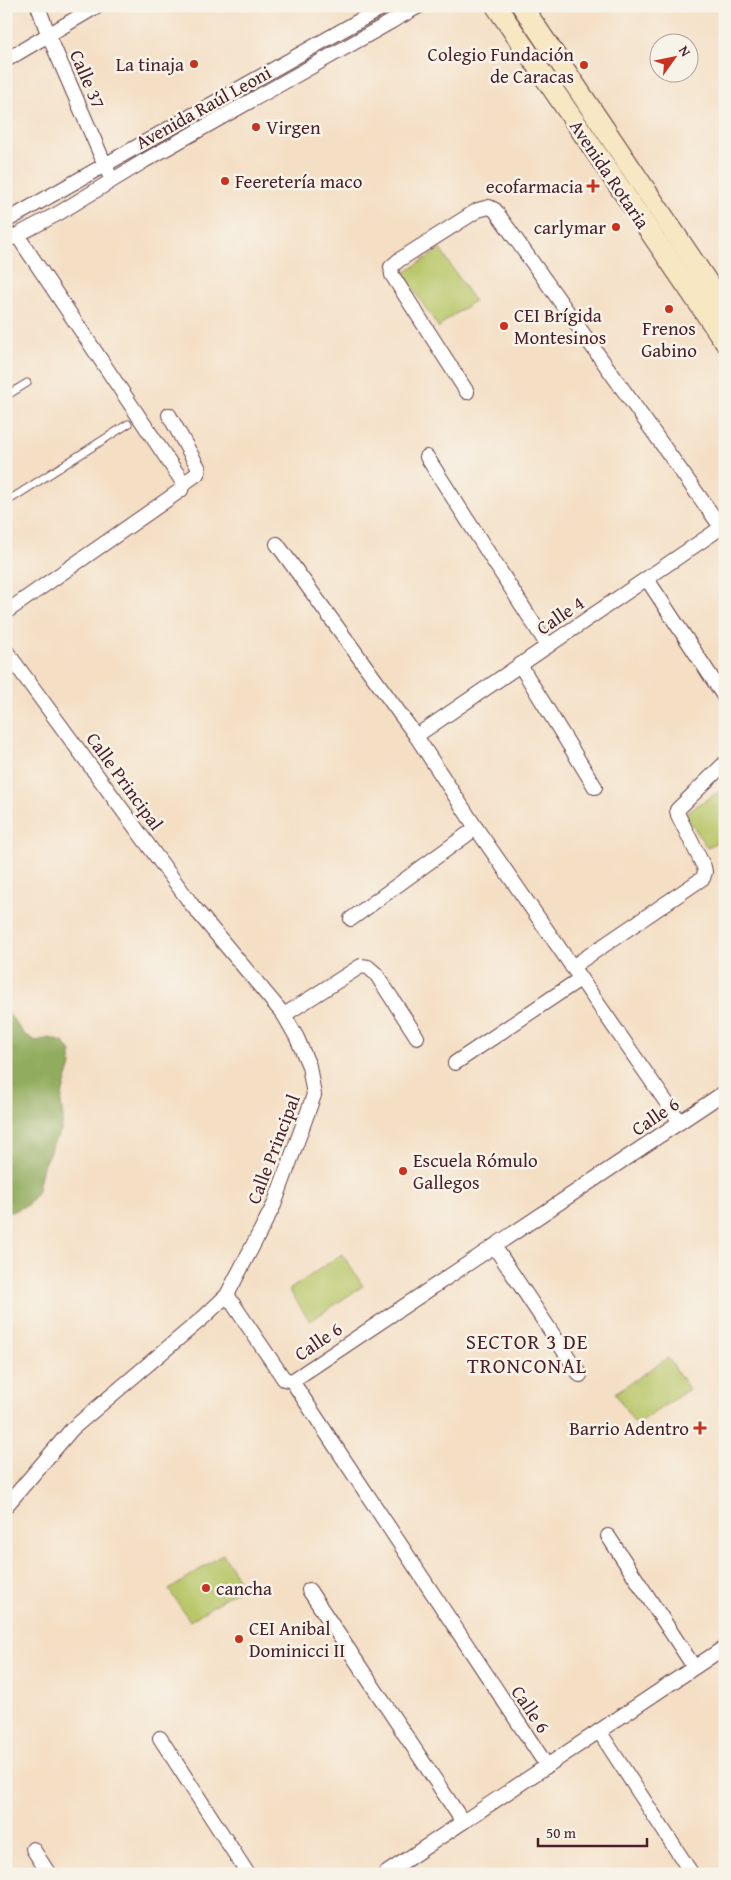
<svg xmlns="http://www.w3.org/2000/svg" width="731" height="1880" viewBox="0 0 731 1880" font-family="'Gentium Book Plus',serif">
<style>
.green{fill:#b9c76a;stroke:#82734a}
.forest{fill:#92ac5e;stroke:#6e6644}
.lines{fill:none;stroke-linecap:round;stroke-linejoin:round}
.lane-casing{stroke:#643c42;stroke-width:9}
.street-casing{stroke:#643c42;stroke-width:16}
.secondary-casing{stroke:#643c42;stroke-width:22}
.lane{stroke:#fff;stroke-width:7}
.street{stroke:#fff;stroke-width:14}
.secondary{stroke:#f7e8c3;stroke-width:20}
.poi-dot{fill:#c8321e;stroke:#f7f3e8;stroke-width:2}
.labels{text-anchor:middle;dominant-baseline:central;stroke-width:5;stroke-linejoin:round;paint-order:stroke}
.poi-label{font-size:19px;fill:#4a1f2b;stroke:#f7f3e8;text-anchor:start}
.street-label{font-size:19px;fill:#4a1f2b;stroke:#f7f3e8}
.quarter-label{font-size:21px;letter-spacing:1px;fill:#4a1f2b;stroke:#f7f3e8}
</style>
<rect width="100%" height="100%" fill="#f7f3e8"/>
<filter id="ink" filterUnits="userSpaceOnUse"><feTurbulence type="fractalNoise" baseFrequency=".02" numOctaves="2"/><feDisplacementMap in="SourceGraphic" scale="10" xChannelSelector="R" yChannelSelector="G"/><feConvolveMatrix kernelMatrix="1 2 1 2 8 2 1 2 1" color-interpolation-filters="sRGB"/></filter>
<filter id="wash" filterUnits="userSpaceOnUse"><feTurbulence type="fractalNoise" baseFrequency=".0096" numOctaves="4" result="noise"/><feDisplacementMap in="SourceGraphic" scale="20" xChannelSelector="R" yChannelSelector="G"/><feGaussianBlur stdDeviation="1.12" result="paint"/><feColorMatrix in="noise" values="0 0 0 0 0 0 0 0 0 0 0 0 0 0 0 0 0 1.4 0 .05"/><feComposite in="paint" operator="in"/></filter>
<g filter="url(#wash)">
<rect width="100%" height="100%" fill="#f4dfc5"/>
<!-- green -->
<g class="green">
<polygon points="440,249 474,301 444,322 439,328 403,274"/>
<polygon points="725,788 725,837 707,848 685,813"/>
<polygon points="342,1254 363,1286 310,1321 289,1290"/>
<polygon points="668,1358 689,1389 636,1425 615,1393"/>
<polygon points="223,1554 243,1586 190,1621 169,1590"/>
</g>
<!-- forest -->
<polygon class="forest" points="6,1010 24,1034 36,1041 50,1038 63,1042 71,1052 71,1065 63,1091 61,1104 63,1118 61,1131 54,1142 43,1166 37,1193 27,1205 14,1211 6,1211"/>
</g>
<g filter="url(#ink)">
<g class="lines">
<defs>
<g id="lane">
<polyline points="6,396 27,383"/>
<polyline points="6,502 128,424"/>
</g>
<g id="street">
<polyline points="38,6 48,34 109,174"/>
<polyline points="6,60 97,6"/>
<polyline points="6,221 385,6"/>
<polyline points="6,241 59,213 144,161 419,6"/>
<polyline points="467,392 392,275 391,267 399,260 478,210 489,207 495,210 721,527"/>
<polyline points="169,415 199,469 197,474 183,484"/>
<polyline points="427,457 548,646"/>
<polyline points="277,544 416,736 476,828 680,1122"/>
<polyline points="647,579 725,698"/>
<polyline points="6,612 181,490 183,484 180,478 17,235"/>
<polyline points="6,651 192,905 284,1015 297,1038 309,1066 314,1095 274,1205 227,1295 205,1316 72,1429 6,1506"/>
<polyline points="520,665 595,787"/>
<polyline points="416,736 725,525"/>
<polyline points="351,919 476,828"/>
<polyline points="572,967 703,878 705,872 704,867 678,815 677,810 725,763"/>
<polyline points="284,1015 361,966 368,967 376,974 417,1037"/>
<polyline points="455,1063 580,979"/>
<polyline points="494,1246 580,1375"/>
<polyline points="227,1295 284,1379 292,1381"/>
<polyline points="608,1536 694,1667"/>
<polyline points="309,1590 463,1822"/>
<polyline points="599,1731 692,1874"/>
<polyline points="160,1738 248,1874"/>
<polyline points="547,1766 292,1381 725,1092"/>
<polyline points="33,1849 49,1874"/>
<polyline points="385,1874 725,1647"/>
</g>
<g id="secondary">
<polyline points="496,6 725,342"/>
<polyline points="522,6 725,308"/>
</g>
</defs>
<!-- lane casing -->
<use href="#lane" class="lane-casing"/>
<!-- street casing -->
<use href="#street" class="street-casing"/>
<!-- secondary casing -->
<use href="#secondary" class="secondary-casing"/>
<!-- lane -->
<use href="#lane" class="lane"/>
<!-- street -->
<use href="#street" class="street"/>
<!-- secondary -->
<use href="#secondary" class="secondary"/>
</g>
</g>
<!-- markers -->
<g class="poi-dot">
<circle cx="194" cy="64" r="5"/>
<circle cx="584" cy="65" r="5"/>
<circle cx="256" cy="127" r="5"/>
<circle cx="225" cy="181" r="5"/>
<path d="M590.5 178.5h5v5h5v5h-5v5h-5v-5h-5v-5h5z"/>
<circle cx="616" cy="227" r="5"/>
<circle cx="669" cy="309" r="5"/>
<circle cx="504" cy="326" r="5"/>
<circle cx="403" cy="1171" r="5"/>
<path d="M697.5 1420.5h5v5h5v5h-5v5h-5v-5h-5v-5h5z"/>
<circle cx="206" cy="1588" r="5"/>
<circle cx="239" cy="1639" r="5"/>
</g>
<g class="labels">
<!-- poi labels -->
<g class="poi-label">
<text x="574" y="54" text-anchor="end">Colegio Fundación<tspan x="574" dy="22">de Caracas</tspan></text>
<text x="184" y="64" text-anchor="end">La tinaja</text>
<text x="266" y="127">Virgen</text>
<text x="235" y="181">Feeretería maco</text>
<text x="583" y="186" text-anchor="end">ecofarmacia</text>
<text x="606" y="227" text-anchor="end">carlymar</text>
<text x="514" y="315">CEI Brígida<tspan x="514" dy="22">Montesinos</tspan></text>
<text x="669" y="328" text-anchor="middle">Frenos<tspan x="669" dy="22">Gabino</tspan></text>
<text x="413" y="1160">Escuela Rómulo<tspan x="413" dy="22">Gallegos</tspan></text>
<text x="689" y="1428" text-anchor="end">Barrio Adentro</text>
<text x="216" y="1588">cancha</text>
<text x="249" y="1628">CEI Anibal<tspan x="249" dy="22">Dominicci II</tspan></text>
</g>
<!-- street labels -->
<g class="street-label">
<text transform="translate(88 79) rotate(67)">Calle 37</text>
<text transform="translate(203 107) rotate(-29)">Avenida Raúl Leoni</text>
<text transform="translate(610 174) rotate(56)">Avenida Rotaria</text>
<text transform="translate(560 615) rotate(-34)">Calle 4</text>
<text transform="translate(125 781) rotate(54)">Calle Principal</text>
<text transform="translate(655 1116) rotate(-34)">Calle 6</text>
<text transform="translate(273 1149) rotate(-69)">Calle Principal</text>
<text transform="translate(318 1341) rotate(-34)">Calle 6</text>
<text transform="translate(531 1709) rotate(56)">Calle 6</text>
</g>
<!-- quarter labels -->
<g class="quarter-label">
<text x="527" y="1341">SECTOR 3 DE<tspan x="527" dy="24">TRONCONAL</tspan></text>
</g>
</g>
<!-- margin -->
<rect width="731" height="1880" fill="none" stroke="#f7f3e8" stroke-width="25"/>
<!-- north arrow -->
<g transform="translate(674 58) rotate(57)"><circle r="24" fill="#f7f3e8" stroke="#b29e9c"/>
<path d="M0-4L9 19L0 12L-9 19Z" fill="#c8321e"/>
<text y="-8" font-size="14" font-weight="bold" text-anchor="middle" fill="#4a1f2b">N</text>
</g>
<!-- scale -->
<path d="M538 1838v8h109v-8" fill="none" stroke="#4a1f2b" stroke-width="2.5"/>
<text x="546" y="1838" font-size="15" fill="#4a1f2b" stroke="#f7f3e8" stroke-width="4" paint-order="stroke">50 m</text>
</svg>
